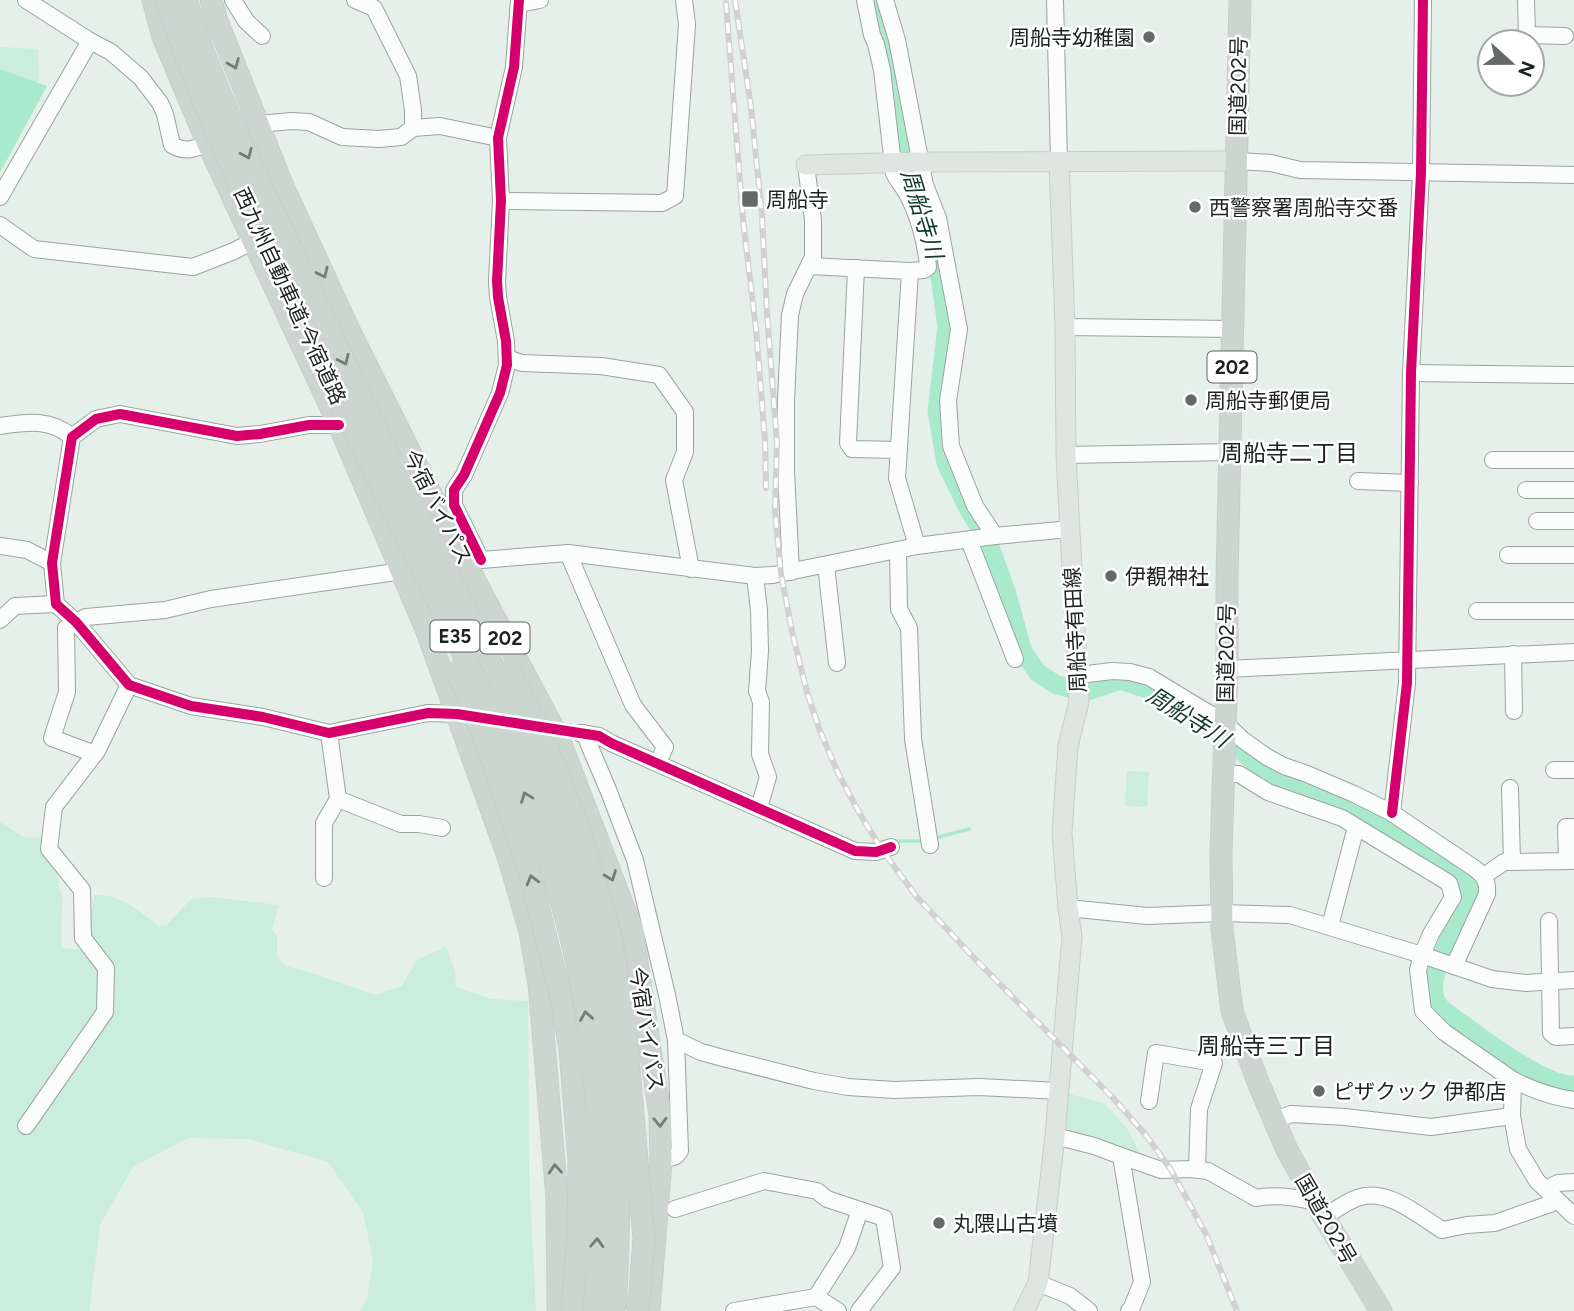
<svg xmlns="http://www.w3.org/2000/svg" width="1574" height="1311" viewBox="0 0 1574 1311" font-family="Figtree,'Noto Sans JP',sans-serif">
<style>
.green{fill:#cbeddd}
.water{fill:#a9eacd}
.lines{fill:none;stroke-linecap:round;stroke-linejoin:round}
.stream{stroke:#a9eacd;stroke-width:3.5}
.river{stroke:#a9eacd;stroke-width:19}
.minor-tunnel{stroke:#bdc7c2;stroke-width:16;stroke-dasharray:16 8;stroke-linecap:butt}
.minor-casing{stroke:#9ba39f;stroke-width:18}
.major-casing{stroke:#c8cdcb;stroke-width:21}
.highway-casing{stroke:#c8cdcb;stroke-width:23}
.minor{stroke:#fbfdfc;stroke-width:16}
.major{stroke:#dee6e2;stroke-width:19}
.highway{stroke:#ccd6d1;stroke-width:21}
.rail-casing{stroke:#cfd2d0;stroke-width:6}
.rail{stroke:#fff;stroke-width:3.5;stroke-dasharray:10;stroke-linecap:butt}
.highway-bridge-casing{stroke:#c8cdcb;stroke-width:23;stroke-linecap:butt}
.highway-bridge{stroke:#ccd6d1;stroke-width:21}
.cycleway-casing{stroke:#fff;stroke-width:15}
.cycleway{stroke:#d6006c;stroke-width:10}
.oneway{stroke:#747c78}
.poi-dot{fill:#626b67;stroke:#fff;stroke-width:2.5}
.labels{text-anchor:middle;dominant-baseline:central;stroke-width:5;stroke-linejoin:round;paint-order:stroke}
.shield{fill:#fff;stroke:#606563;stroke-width:2}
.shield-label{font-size:19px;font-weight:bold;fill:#1c2320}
.poi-label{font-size:21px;fill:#1c2320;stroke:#fff;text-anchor:start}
.street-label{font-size:21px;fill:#1c2320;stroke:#fff}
.water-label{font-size:23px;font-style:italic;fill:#123a2a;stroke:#fff}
.neighbourhood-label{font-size:23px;fill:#1c2320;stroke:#fff}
</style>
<rect width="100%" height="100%" fill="#e5f0ea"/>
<!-- green -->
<g class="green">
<polygon points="0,47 38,49 39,83 0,69"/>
<polygon points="1127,771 1149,772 1147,807 1125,806"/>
<path d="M0 822 22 836 29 838 38 837 45 840 51 847 62 897 61 948 85 950 94 895C121 894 138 910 159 926L167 925 191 899 210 897 279 905 272 929 277 936V956L282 963 289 967 306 971 375 995 402 986 417 960 446 947 455 971 456 987 491 999 528 1001 529 1174 536 1311H360L367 1299 373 1261 363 1212 328 1162 247 1139 188 1138 133 1167 100 1225 89 1311H0Z"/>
<polygon points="1059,1091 1105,1104 1128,1130 1141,1155 1055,1136"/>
</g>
<!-- water -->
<polygon class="water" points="0,69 47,86 0,173"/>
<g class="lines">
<!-- stream -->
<g class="stream">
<polyline points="935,838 969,829"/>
<polyline points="893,841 924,841"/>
</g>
<!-- river -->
<path class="river" d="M874 0 891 63 903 151 919 194 933 239 940 277 947 327 937 411 946 463 968 508 989 544 1006 591 1023 652 1038 673 1057 685 1085 692 1121 680 1150 690 1204 721 1270 774 1362 815 1462 876 1472 891C1464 919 1423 974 1436 1001 1438 1005 1440 1007 1443 1010 1471 1030 1543 1087 1574 1085"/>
<!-- minor-tunnel -->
<polyline class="minor-tunnel" points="484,718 580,733"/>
<defs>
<g id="minor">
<path d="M26 0 90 41 111 52 141 78 160 103 165 114 172 145C185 153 194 149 208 144"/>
<polyline points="233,0 246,21 262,36"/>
<polyline points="355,0 374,8 408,76 413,110 413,128"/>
<path d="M865 0 872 35 876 44 882 70 894 173C897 180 902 185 906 192 918 213 926 243 928 267L924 270 910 271"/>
<polyline points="885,0 897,40 925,185 938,218 959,329 948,401 951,446 975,506 995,536"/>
<polyline points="1055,0 1059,162"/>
<polyline points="1526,0 1527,35 1565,36"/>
<polyline points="519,4 540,0"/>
<polyline points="258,124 292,121 309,122 342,137 379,139 401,137 413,128 440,126 498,138"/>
<polyline points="1237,161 1271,163 1300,170 1574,175"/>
<polyline points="0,197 90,41"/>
<polyline points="501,201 662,203 675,196 687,24 684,0"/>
<polyline points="0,225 34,249 193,267 234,251 253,241"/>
<polyline points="809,266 910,271 897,478 917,546"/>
<polyline points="856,268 848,443 852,449 899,450"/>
<polyline points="1065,327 1233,329"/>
<polyline points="507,358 522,363 601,366 659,375 685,412 685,452 674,480 691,569"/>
<polyline points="1411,373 1574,375"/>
<polyline points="339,425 309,425 260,434 237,436 120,414 96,419 72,437 52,563 56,604 76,622 129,685 191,706 263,717 329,733 428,713 457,714"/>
<path d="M0 426C27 422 50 418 72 437"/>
<polyline points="1066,455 1230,452"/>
<polyline points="1493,460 1574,460"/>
<polyline points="1358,481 1410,483"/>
<polyline points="1526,490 1574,490"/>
<polyline points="1537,521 1574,521"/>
<polyline points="969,540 1015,659"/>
<polyline points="0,546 27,550 52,563"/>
<polyline points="898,550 899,609 909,628 913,739 930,845"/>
<polyline points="568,553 633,705 665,747 658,763"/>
<polyline points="1508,555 1574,555"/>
<polyline points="481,560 454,505 454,490 464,475 500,393 507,365 506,341 498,297 497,281 501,201 498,138 514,67 519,0"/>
<polyline points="456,565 481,560 568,553 755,576 773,575 917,546 995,536 1070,529"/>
<polyline points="826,565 837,663"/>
<polyline points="791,572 786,472 786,400 790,315 795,294 813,257 813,220 806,165"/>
<polyline points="755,576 759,611 760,651 757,691 761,702 760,754 768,777 759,808"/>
<polyline points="1477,611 1574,611"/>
<polyline points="0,620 15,606 56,604"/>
<polyline points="1513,654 1514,711"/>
<polyline points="1227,669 1574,652"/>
<path d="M1079 675 1112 671 1130 672 1149 677 1225 723 1243 740 1267 757 1284 766 1307 774 1354 794 1392 813 1474 868C1484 876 1488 880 1487 894L1454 966"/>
<polyline points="329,733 338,799 401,824 419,824 442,828"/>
<polyline points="580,733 599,736 611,743 855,851 876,852 891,847"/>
<polyline points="584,733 609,792 635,860 667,995 676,1040 680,1151 676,1156 661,1161"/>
<polyline points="95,754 52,738 67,692 66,628 86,617 165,610 211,599 409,570"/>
<polyline points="1554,770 1574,770"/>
<polyline points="1225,774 1239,774 1268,792 1342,818 1449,883 1453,897 1431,934 1422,955 1418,970 1423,1011 1444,1032 1513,1080 1512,1116 1518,1149 1537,1181 1574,1216"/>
<polyline points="1510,788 1512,862"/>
<polyline points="1392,813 1407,683 1411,373 1421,173 1423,0"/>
<polyline points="1567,861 1566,827 1574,827"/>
<polyline points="1484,876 1504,862 1574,861"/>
<polyline points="324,878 324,823 338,799"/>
<polyline points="1068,908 1147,916 1222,913 1290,915 1422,955 1492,979 1526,983 1574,980"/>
<polyline points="1549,921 1551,1033 1556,1037 1574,1036"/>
<polyline points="1330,926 1356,827"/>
<polyline points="676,1040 701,1052 723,1058 814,1081 848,1087 894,1090 979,1087 1059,1091"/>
<path d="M1513 1080C1533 1090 1552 1097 1574 1100"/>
<polyline points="1149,1101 1156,1053 1214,1063 1199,1109 1197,1169"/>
<polyline points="1274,1121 1291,1114 1345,1117 1431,1127 1512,1116"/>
<polyline points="26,1126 105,1012 106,968 83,938 82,890 49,849 54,807 97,751 129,685"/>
<polyline points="1055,1136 1094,1146 1121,1156 1142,1282 1132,1307 1129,1311"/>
<path d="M1121 1156 1161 1170 1191 1169 1208 1171 1256 1198C1276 1194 1295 1197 1315 1202"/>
<polyline points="1546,1189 1558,1183 1574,1182"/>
<polyline points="675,1209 764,1181 817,1191 827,1199 860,1210"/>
<path d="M1324 1217C1334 1211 1346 1202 1357 1198 1386 1187 1418 1215 1442 1230L1467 1225 1495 1223 1550 1204 1556 1200"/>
<polyline points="1038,1283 1070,1296 1089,1311"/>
<polyline points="816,1297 847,1248 860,1210 884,1218 892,1268 859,1311"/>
<polyline points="734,1311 816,1297 838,1311"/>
</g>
<g id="major">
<polyline points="806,165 920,162 1237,161"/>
<polyline points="1024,1311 1038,1283 1055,1136 1072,937 1068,908 1062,833 1068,746 1079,702 1066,455 1065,327 1059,162"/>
</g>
<g id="highway">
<polyline points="153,0 163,37 208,144 339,425 426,629 509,859 530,932 539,984 557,1198 558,1311"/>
<polyline points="211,0 217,21 282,184 349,330 466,564 559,739 632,929 660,1115 661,1161 649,1311"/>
<polyline points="1240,0 1227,579 1227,669 1221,854 1222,929 1232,1011 1258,1082 1287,1150 1324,1217 1381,1311"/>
</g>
</defs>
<!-- minor casing -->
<use href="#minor" class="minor-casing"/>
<!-- major casing -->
<use href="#major" class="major-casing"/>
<!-- highway casing -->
<use href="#highway" class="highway-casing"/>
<!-- minor -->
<use href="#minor" class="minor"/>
<!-- major -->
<use href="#major" class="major"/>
<!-- highway -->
<use href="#highway" class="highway"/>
<defs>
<g id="rail">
<polyline points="735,0 751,107 762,216 767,313 777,442 775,511 781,574 793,636 807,692 820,731 839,775 860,814 882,850 916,896 977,961 1113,1098 1145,1134 1171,1170 1206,1234 1237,1311"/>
<polyline points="726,3 743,220 756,329 765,441 766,488"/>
</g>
</defs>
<!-- rail casing -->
<use href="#rail" class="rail-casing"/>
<!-- rail -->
<use href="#rail" class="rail"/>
<defs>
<g id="highway-bridge">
<path d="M166 0C199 98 241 192 285 285 323 366 361 446 401 526 466 658 533 790 570 934 601 1057 604 1185 594 1311"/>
<path d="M186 0C214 92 258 178 299 265 329 328 358 392 389 455 456 589 527 722 571 866 608 987 623 1115 618 1241 617 1264 617 1288 614 1311"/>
<polyline points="509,669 547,747 573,813 593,874 611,937 624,1012 644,1239 640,1290 637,1311"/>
<polyline points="457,670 493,762 528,867 560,993 570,1049 579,1161 578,1234 572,1311"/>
</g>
</defs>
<!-- highway-bridge casing -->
<use href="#highway-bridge" class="highway-bridge-casing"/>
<!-- highway-bridge -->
<use href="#highway-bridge" class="highway-bridge"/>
<defs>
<g id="cycleway">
<polyline points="339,425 309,425 260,434 237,436 120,414 96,419 72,437 52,563 56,604 76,622 129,685 191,706 263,717 329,733 428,713 457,714 599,736 611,743 855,851 876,852 891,847"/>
<polyline points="481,560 454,505 454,490 464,475 500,393 507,365 506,341 498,297 497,281 501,201 498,138 514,67 519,0"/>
<polyline points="1392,813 1407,683 1411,373 1421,173 1423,0"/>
</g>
</defs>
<!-- cycleway casing -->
<use href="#cycleway" class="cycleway-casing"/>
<!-- cycleway -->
<use href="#cycleway" class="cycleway"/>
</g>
<!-- one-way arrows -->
<defs><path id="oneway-chevron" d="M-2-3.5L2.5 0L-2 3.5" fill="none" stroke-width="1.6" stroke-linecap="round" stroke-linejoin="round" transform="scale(1.75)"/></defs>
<g class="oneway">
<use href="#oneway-chevron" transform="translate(234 64) rotate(68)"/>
<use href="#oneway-chevron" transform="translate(247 154) rotate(66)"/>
<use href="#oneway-chevron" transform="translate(323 273) rotate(65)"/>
<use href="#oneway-chevron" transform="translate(344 360) rotate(65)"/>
<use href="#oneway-chevron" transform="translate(526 797) rotate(-111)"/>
<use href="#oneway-chevron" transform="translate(611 876) rotate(69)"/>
<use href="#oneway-chevron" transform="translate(532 880) rotate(-105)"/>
<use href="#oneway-chevron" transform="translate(586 1016) rotate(-100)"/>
<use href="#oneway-chevron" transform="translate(660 1122) rotate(88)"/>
<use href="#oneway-chevron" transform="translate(555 1169) rotate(-95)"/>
<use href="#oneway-chevron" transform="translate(597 1243) rotate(-87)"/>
</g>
<!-- markers -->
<g class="poi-dot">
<circle cx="1149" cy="37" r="7"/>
<rect x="741" y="190" width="18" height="18" rx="3.5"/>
<circle cx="1195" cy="207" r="7"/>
<circle cx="1191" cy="400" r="7"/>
<circle cx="1111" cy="576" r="7"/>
<circle cx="1319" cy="1091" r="7"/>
<circle cx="939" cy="1223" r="7"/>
</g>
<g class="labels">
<!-- shield labels -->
<g class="shield">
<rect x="1207.5" y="351.5" width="49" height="31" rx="5"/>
<rect x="430.5" y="620.5" width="49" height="31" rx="5"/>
<rect x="480.5" y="622.5" width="49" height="31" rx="5"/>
</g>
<g class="shield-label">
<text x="1232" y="367">202</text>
<text x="455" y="636">E35</text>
<text x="505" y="638">202</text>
</g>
<!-- poi labels -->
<g class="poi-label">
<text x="1135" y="37" text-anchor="end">周船寺幼稚園</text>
<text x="766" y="199">周船寺</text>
<text x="1209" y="207">西警察署周船寺交番</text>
<text x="1205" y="400">周船寺郵便局</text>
<text x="1125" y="576">伊覩神社</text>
<text x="1333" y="1091">ピザクック 伊都店</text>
<text x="953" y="1223">丸隈山古墳</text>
</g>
<!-- street labels -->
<g class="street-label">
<text transform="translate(1238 86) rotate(-89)">国道202号</text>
<text transform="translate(290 296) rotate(65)">西九州自動車道;今宿道路</text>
<text transform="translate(438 507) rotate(63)">今宿バイパス</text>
<text transform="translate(1075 630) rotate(-93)">周船寺有田線</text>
<text transform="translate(1226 653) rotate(-89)">国道202号</text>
<text transform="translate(647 1029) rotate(81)">今宿バイパス</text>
<text transform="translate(1326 1219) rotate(60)">国道202号</text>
</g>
<!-- water labels -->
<g class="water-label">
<text transform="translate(922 214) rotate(73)">周船寺川</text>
<text transform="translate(1188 717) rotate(32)">周船寺川</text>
</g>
<!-- neighbourhood labels -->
<g class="neighbourhood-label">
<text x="1289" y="453">周船寺二丁目</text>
<text x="1266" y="1046">周船寺三丁目</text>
</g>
</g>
<!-- north arrow -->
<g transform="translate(1511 63) rotate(111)"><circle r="33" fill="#ffffff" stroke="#a4a7a6" stroke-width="2"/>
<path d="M0-5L12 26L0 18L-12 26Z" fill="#626b67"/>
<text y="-10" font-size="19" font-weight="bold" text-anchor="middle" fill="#1c2320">N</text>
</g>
</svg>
